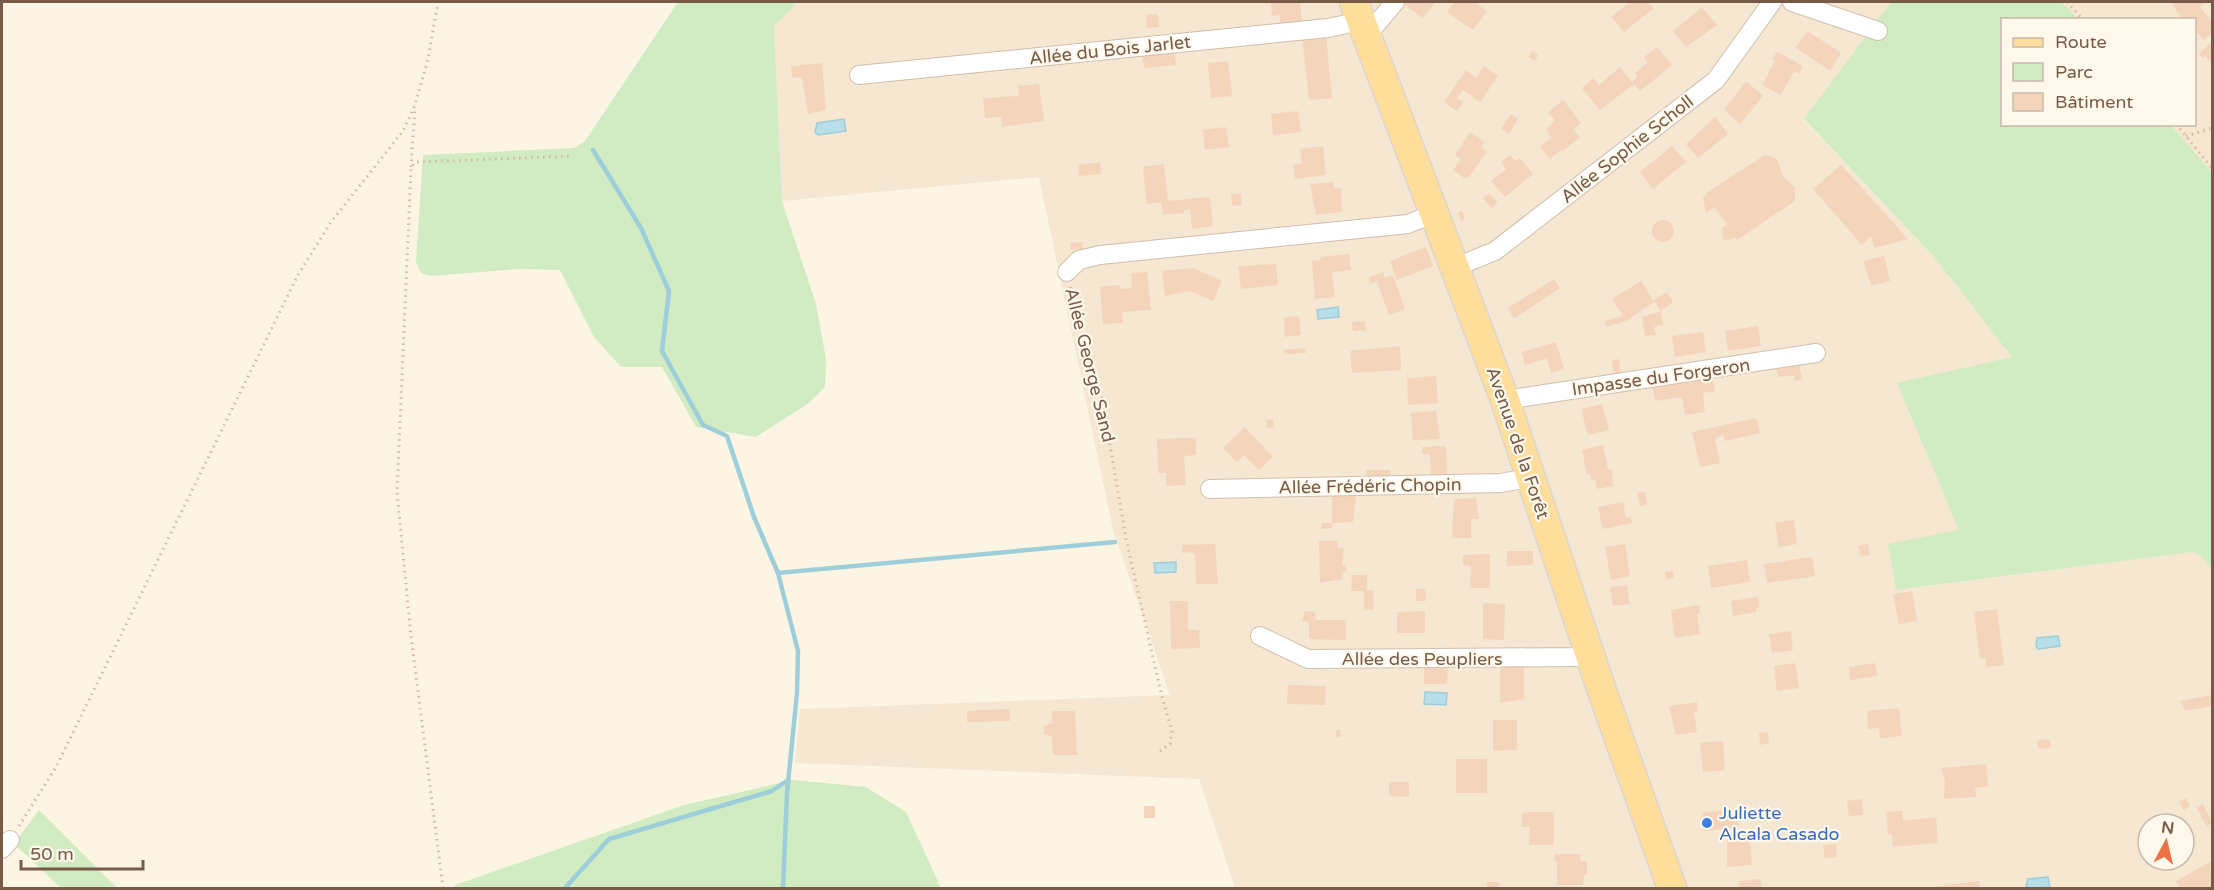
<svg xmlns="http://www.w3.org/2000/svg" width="2214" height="890" viewBox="0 0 2214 890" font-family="'Varela Round',sans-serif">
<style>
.residential{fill:#f5e7d2;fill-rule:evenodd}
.green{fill:#d1ebc2}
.water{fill:#b8dee8;stroke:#9dceda;stroke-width:1.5}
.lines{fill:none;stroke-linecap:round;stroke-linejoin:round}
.stream{stroke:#9dceda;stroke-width:4.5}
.building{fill:#f4d4ba}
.street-casing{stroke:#d1bfac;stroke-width:20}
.primary-casing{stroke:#dcd4cf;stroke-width:31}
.path{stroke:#d9b79d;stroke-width:3;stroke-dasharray:1.5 4.5;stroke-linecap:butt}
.street{stroke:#fff;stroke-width:18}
.primary{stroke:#fede9a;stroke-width:28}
.shop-dot{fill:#3f7fe0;stroke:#fff8eb;stroke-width:2}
.labels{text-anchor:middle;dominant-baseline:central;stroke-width:4.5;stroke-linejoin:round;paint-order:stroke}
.street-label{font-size:18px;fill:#775b48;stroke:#fff8eb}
.shop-label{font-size:18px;fill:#366cbe;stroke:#fff8eb;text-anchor:start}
</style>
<rect width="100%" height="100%" fill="#fdf5e4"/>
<!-- residential -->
<g class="residential">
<path d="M798 2H1891L1804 120 1935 258 2012 357 1959 530 1897 590 2193 552 2200 554 2212 569V888H1235L1199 779 795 763 800 709 1170 695 1113 530 1039 177 782 201 774 25ZM2148 824H2184V860H2148Z"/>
<polygon points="2062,2 2212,2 2212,172 2171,125 2194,124 2194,20 2078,19"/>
</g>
<!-- green -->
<g class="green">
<polygon points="678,2 798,2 774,26 782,201 816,304 826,359 825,387 809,403 756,437 696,427 662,367 621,367 594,337 560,270 518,269 431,276 421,273 416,262 423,155 574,148 585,141"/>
<polygon points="1891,2 2062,2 2078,19 2002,20 2002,124 2171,125 2212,172 2212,569 2200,555 2193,552 1896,590 1888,544 1959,530 1897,383 2012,357 1935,258 1804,119"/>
<polygon points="793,780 866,787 906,812 941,888 455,888 455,885 684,805"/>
<polygon points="39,810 117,888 61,888 14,844"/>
</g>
<!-- water -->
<g class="water">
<polygon points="844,119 846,131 818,135 815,132 817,123"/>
<polygon points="1338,307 1339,317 1318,319 1317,310"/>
<polygon points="1176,562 1176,572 1155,573 1154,563"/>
<polygon points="2058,636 2060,646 2038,649 2036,646 2037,638"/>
<polygon points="1425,692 1447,693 1446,705 1424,704"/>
<polygon points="2048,877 2050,887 2029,888 2026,886 2028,879"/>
</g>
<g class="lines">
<!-- stream -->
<g class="stream">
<polyline points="593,150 641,228 669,291 662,351 703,425 727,436 754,517 778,573"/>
<polyline points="565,888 609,839 772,791 788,780"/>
<polyline points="783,888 787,793 797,693 798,651 778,573 1115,542"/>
</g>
</g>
<!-- building -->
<g class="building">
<polygon points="1271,2 1300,2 1302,21 1280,23 1280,15 1272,16"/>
<polygon points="1404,2 1435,2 1423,18 1403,4"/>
<polygon points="1454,2 1474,2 1487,11 1473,30 1447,12"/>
<polygon points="1630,2 1648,2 1654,8 1624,32 1611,17"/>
<polygon points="2171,2 2206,2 2200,7 2212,22 2212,33 2204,40 2194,29 2194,20 2182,19"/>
<polygon points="1702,7 1717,25 1686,47 1673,31"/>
<polygon points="1158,14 1159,27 1147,28 1146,15"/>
<polygon points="1807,31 1841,53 1830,71 1796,48"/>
<polygon points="1326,35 1332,98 1309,100 1302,37"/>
<polygon points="2212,42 2212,64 2205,56 2203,58 2199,54"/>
<polygon points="1657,47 1672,65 1640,91 1634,84 1600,110 1582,88 1593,78 1599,85 1620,67 1632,82 1638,77 1635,73 1648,62 1644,57"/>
<polygon points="1532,51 1538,55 1535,61 1529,57"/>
<polygon points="1174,52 1176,65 1144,68 1142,55"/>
<polygon points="1777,52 1803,66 1799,74 1794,71 1781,95 1762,85 1775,61 1772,59"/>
<polygon points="1228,61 1232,96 1211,98 1208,63"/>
<polygon points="822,63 826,110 808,114 802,77 792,78 791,66"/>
<polygon points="1484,66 1498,76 1480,102 1463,90 1457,98 1463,102 1457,111 1444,102 1466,70 1476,78"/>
<polygon points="1746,81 1763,96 1740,124 1724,110"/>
<polygon points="1039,84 1044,121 1002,127 1001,117 985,118 983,98 1019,96 1018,86"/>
<polygon points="1563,100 1581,123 1573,129 1580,137 1562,152 1561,150 1550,159 1540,147 1551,138 1546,129 1555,121 1548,112"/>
<polygon points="1298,111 1301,132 1273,135 1271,114"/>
<polygon points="1511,114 1518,119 1509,134 1501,129"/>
<polygon points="1715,117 1728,134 1698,158 1686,144"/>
<polygon points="1226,127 1229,147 1205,150 1203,130"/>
<polygon points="1470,132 1484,142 1481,147 1487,151 1469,177 1464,178 1453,170 1461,159 1455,155"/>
<polygon points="1323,146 1326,175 1295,179 1293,165 1302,164 1300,149"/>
<polygon points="1672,146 1686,162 1653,189 1640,172"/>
<polygon points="1510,155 1515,161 1520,158 1533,174 1505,197 1491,181 1506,169 1501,162"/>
<polygon points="1765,155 1777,159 1783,176 1795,188 1795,201 1737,240 1735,237 1729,240 1723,239 1722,228 1727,225 1715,207 1706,213 1703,198 1707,195 1706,193"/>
<polygon points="1100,162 1101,174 1079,176 1078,165"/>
<polygon points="1164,164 1168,201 1210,197 1213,226 1192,229 1190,209 1184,210 1184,213 1163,215 1161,202 1147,204 1143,167"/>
<polygon points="1841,165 1890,219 1908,239 1875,248 1871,236 1862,245 1813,189"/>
<polygon points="1333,182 1334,189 1341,188 1342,212 1316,215 1310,184"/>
<polygon points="1241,193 1242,205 1232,206 1231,194"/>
<polygon points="1489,193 1498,203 1491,208 1483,198"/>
<polygon points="1462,211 1465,219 1461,221 1458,212"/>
<circle cx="1663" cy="231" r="11"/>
<polygon points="1083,242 1083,249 1070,250 1070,243"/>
<polygon points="1426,247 1433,266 1397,280 1390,261"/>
<polygon points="1349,254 1351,270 1332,272 1335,297 1315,299 1312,261 1321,260 1320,257"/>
<polygon points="1884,256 1890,281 1871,286 1864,261"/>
<polygon points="1276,264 1278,285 1241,289 1238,266"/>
<polygon points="1193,268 1222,281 1213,301 1190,291 1165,296 1162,271"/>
<polygon points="1147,272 1151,310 1122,312 1123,323 1103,324 1100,287 1120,285 1120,289 1132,288 1131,273"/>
<polygon points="1383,272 1385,278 1393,275 1405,309 1389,315 1377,281 1370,283 1369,277"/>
<polygon points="1554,279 1560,288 1514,319 1508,308"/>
<polygon points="1641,281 1654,302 1626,321 1606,327 1605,321 1623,316 1612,299"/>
<polygon points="1667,292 1673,302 1660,311 1654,300"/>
<polygon points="1661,311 1663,325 1654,327 1656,335 1645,336 1642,317"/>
<polygon points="1299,316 1301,335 1285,337 1284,317"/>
<polygon points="1365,321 1366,330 1353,331 1352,322"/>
<polygon points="1758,326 1761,346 1728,351 1725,331"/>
<polygon points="1703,332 1706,352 1675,357 1672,336"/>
<polygon points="1556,342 1564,369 1551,373 1547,358 1525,365 1521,352"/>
<polygon points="1400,346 1401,370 1352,373 1350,351"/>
<polygon points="1305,348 1306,353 1285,354 1284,350"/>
<polygon points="1619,359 1621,375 1614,377 1612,360"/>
<polygon points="1799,363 1802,380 1795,381 1794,375 1778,377 1776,366"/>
<polygon points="1436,376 1438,403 1408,405 1407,378"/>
<polygon points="1712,376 1715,391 1703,393 1705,412 1685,415 1682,397 1655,401 1652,385"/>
<polygon points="1602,404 1609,430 1588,435 1581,409"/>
<polygon points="1436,411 1440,439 1413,440 1411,413"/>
<polygon points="1756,418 1760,433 1725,441 1723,435 1715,438 1720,463 1700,467 1692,432"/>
<polygon points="1273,419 1274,428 1267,428 1266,420"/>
<polygon points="1245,427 1273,457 1259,470 1244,455 1237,462 1223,448"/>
<polygon points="1196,438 1196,455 1184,456 1186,485 1166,486 1166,473 1158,473 1157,439"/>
<polygon points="1603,445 1608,470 1612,469 1613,486 1597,489 1595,480 1592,481 1590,474 1587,474 1582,450"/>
<polygon points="1446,446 1447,477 1431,477 1430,454 1422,454 1422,447"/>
<polygon points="1366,470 1390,470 1391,479 1366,480"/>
<polygon points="1645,492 1647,504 1640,506 1637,493"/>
<polygon points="1332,493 1356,493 1353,522 1332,523 1332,528 1321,529 1322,523 1332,523"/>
<polygon points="1476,498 1479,519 1471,519 1471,538 1452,538 1454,499"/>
<polygon points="1623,502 1626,518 1631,517 1632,523 1603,529 1598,507"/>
<polygon points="1794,520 1797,544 1779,547 1775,522"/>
<polygon points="1319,541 1338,541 1338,548 1344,548 1342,565 1346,565 1346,572 1342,572 1342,579 1320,583"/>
<polygon points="1215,544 1218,584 1196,584 1195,555 1192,552 1182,553 1182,545"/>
<polygon points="1625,544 1630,576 1611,580 1605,547"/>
<polygon points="1868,544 1870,555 1861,556 1858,546"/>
<polygon points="1507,551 1533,551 1533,565 1507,566"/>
<polygon points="1490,554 1490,588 1470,588 1471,566 1463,565 1463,555"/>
<polygon points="1812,557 1815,576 1767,583 1764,564"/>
<polygon points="1747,560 1750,582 1711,588 1708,566"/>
<polygon points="1673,571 1674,578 1666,579 1665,572"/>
<polygon points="1352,575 1367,575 1367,590 1373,590 1374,610 1364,610 1364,591 1351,591"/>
<polygon points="1627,585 1630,604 1613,606 1610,587"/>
<polygon points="1416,589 1425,589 1426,601 1416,601"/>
<polygon points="1912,591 1917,621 1899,624 1893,594"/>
<polygon points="1758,597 1759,608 1756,608 1756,612 1733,616 1731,601"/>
<polygon points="1170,601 1188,601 1188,630 1199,630 1200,648 1171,649"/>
<polygon points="1483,603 1505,604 1504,640 1483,639"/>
<polygon points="1699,605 1700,614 1697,614 1700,634 1675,638 1671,610"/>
<polygon points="1997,609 2004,665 1986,667 1986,658 1980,659 1974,612"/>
<polygon points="1305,611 1314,611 1316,620 1346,620 1346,640 1309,639 1309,622 1302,621"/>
<polygon points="1425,611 1425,633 1397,633 1397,612"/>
<polygon points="1791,631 1793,650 1772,653 1769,634"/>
<polygon points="1795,663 1799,688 1777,691 1774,666"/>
<polygon points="1875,663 1877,676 1850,680 1849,667"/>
<polygon points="1524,666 1524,699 1500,703 1500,667"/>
<polygon points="1424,667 1448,667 1447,684 1424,684"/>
<polygon points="1288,685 1326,686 1325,705 1287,704"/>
<polygon points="2212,695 2212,706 2185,711 2180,701"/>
<polygon points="1697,702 1698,711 1694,712 1697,732 1676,735 1669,706"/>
<polygon points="1899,708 1902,736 1880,738 1879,728 1868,729 1867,711"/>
<polygon points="1010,709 1010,721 967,722 967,711"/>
<polygon points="1052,711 1075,711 1077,755 1053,755 1052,737 1044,734 1044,726 1052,723"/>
<polygon points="1493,720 1517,720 1517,750 1493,751"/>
<polygon points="1336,730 1341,730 1340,737 1336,737"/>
<polygon points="1768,732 1769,743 1760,745 1759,733"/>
<polygon points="2050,739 2051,748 2038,749 2037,740"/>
<polygon points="1723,741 1725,770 1703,772 1700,743"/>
<rect x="1456" y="759" width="31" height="34"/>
<polygon points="1986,764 1988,786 1975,788 1976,797 1944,799 1945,780 1941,768"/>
<polygon points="1389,782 1409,782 1409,797 1389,796"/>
<polygon points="2186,798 2190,806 2184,810 2179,802"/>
<polygon points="1862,799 1863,815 1849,816 1847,801"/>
<polygon points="2203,804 2212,822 2207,827 2196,807"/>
<rect x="1144" y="806" width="11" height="12"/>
<polygon points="1733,809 1733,818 1738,818 1739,827 1704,831 1702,813"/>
<polygon points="1902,811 1903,821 1936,817 1938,843 1893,847 1892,834 1888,834 1886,812"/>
<polygon points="1530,812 1554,812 1554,845 1529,845 1530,827 1522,827 1522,814"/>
<polygon points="1749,835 1752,865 1727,867 1727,837"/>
<polygon points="1836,844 1837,857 1825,858 1823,845"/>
<polygon points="1554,854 1581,854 1580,861 1587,861 1587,875 1584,875 1583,885 1557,885 1557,861 1554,861"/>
<polygon points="2210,862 2212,888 2180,888 2176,881"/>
<polygon points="1760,879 1762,888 1739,888 1739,881"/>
<polygon points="1979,881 1980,888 1932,888 1932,887"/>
<rect x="1487" y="882" width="12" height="6"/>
</g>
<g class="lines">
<defs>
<g id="street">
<polyline points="1792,2 1878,31"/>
<polyline points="1364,31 1374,27 1395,2"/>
<polyline points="859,75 1328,28 1361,21"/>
<polyline points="1456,267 1495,251 1716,80 1772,2"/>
<polyline points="1067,272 1079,260 1100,255 1408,224 1435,213"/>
<polyline points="1505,400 1816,353"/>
<polyline points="1210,489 1500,483 1530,478"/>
<polyline points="1260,636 1308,659 1575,657 1589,653"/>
<polyline points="2,849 10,840"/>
</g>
<polyline id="primary" points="1354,2 1505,400 1601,688 1672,888"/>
</defs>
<!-- street casing -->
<use href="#street" class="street-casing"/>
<!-- primary casing -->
<use href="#primary" class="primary-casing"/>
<!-- path -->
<g class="path">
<polyline points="2067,2 2083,20"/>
<polyline points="2176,124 2212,168"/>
<polyline points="2186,136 2212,128"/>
<polyline points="411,167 415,108"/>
<polyline points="1070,287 1102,398 1126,539 1162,697 1172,731 1170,744 1160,751"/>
<polyline points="19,826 56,767 298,275 331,222 403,131 415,105 428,59 438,2"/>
<polyline points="443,888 411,636 397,492 411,169 414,163 418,162 573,156"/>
</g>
<!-- street -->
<use href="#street" class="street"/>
<!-- primary -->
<use href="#primary" class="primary"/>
</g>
<!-- markers -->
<circle class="shop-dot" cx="1707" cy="823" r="6"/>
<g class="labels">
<!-- street labels -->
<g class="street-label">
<text transform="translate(1110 50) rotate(-6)">Allée du Bois Jarlet</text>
<text transform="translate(1627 149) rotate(-38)">Allée Sophie Scholl</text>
<text transform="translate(1090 365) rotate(76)">Allée George Sand</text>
<text transform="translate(1661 377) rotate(-8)">Impasse du Forgeron</text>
<text transform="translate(1518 443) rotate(71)">Avenue de la Forêt</text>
<text transform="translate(1370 486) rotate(-1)">Allée Frédéric Chopin</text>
<text x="1422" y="659">Allée des Peupliers</text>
</g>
<!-- shop labels -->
<g class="shop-label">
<text x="1719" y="813">Juliette<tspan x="1719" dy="21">Alcala Casado</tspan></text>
</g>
</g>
<!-- border -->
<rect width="2214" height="890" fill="none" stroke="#775b48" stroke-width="6"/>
<!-- legend -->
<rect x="2001" y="18" width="195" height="108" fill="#fff8eb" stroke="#c9b9aa" stroke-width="1.5"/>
<rect x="2013" y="38" width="30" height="9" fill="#fede9a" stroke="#c9b9aa" stroke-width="1.5"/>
<text x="2055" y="48" font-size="18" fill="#775b48">Route</text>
<rect x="2013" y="63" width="30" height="18" fill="#d1ebc2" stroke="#c9b9aa" stroke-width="1.5"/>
<text x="2055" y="78" font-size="18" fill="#775b48">Parc</text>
<rect x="2013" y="93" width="30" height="18" fill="#f4d4ba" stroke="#c9b9aa" stroke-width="1.5"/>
<text x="2055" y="108" font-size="18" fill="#775b48">Bâtiment</text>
<!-- north arrow -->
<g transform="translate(2166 842) rotate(7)"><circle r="28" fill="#fff8eb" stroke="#c9b9aa" stroke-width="1.5"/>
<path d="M0-4.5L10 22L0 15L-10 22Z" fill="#ec7144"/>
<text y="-9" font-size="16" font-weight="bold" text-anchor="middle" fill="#775b48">N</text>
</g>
<!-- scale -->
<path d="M21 860v9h122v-9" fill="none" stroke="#775b48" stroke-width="3"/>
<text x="30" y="860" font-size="18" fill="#775b48" stroke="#fff8eb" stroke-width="4.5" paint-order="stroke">50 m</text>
</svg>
